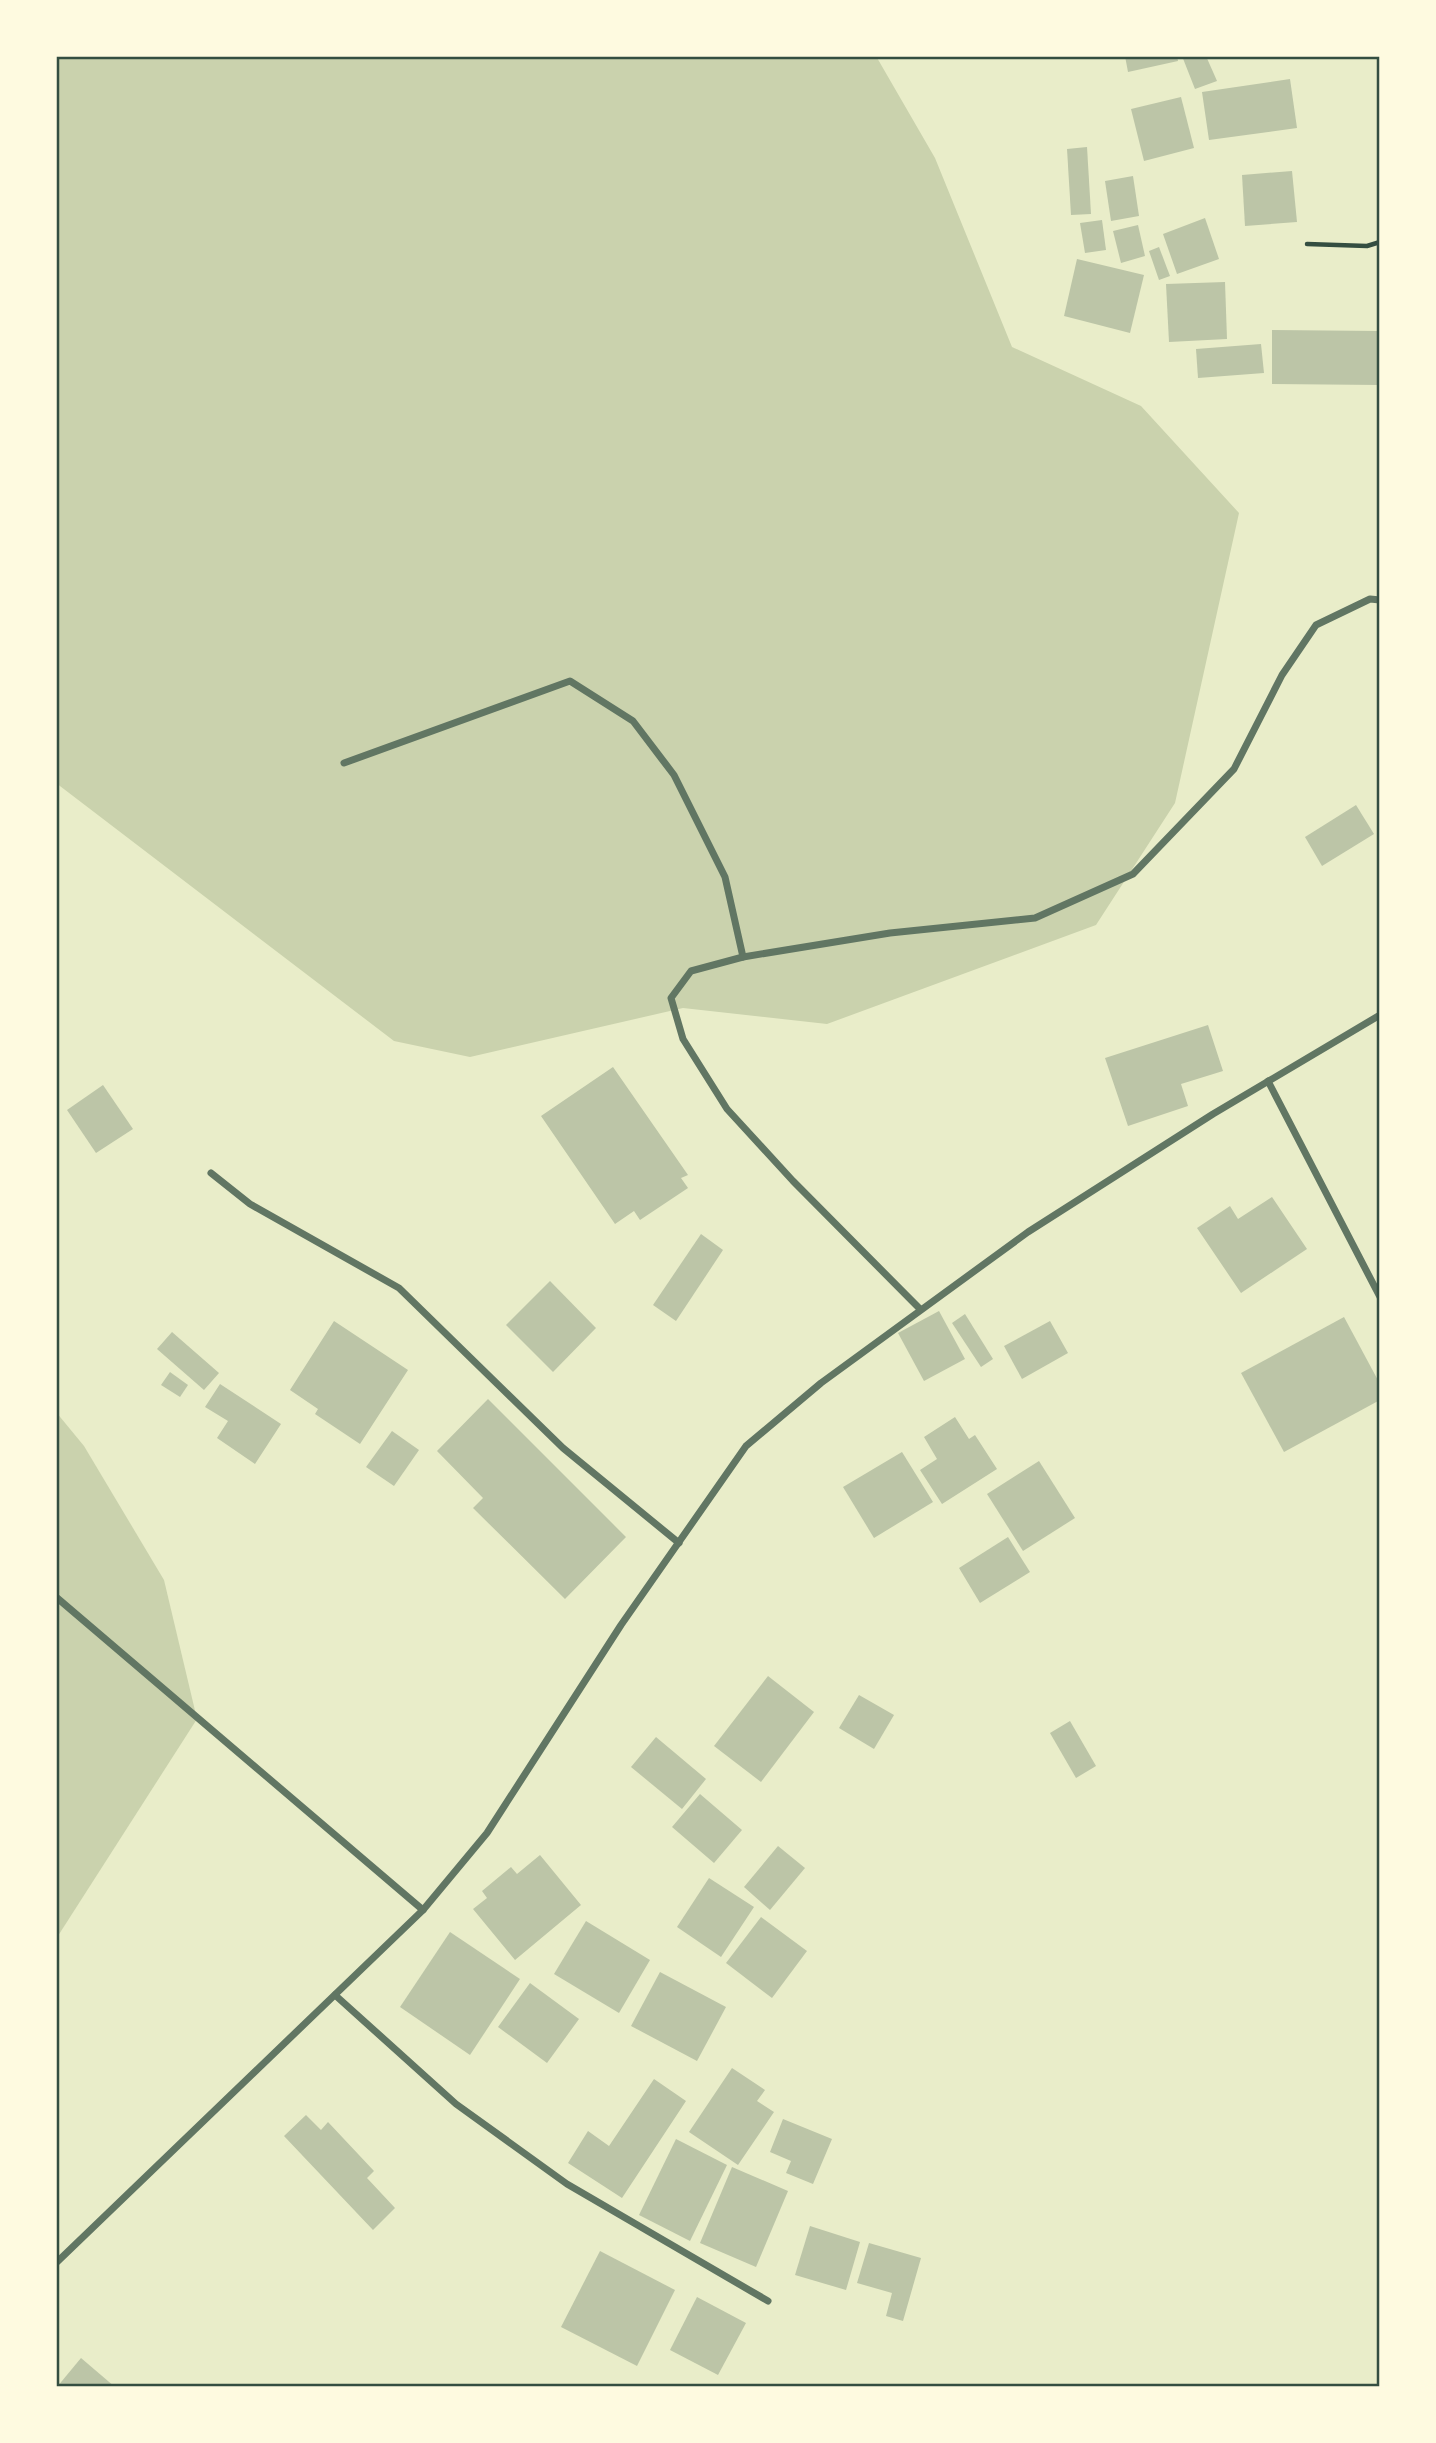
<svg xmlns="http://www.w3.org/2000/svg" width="1436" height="2443" viewBox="0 0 1436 2443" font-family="'Space Grotesk',sans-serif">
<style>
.green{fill:#cad2ad}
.building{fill:#bcc5a7}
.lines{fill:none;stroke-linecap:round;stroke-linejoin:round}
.path{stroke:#344e41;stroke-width:4.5}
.minor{stroke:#617663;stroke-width:7}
.neatline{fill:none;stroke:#344e41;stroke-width:2.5}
</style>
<rect width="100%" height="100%" fill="#e9edc9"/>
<!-- green -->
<g class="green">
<polygon points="56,56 876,56 935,158 1012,347 1141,406 1239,513 1175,803 1096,925 827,1024 683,1008 470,1057 394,1041 56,783"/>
<polygon points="56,1412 84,1446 164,1580 197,1719 56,1939"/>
</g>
<!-- building -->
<g class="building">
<polygon points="1125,56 1177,56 1178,61 1128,72"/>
<polygon points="1182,56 1206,56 1217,81 1195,89"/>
<polygon points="1290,79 1297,128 1209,140 1202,92"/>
<polygon points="1181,97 1194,148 1144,161 1131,109"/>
<polygon points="1087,147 1091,214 1071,215 1067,149"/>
<polygon points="1292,171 1297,222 1245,226 1242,175"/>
<polygon points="1133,176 1139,216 1111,221 1105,181"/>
<polygon points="1205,218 1219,259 1177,274 1163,234"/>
<polygon points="1102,220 1106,250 1085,253 1080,223"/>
<polygon points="1138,225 1145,256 1121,263 1113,231"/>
<polygon points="1159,247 1170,276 1159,280 1149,251"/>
<polygon points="1077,259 1144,275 1130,333 1064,316"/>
<polygon points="1225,282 1227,339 1169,342 1166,284"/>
<polygon points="1272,330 1380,331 1380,385 1272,384"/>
<polygon points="1261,344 1264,373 1198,378 1196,349"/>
<polygon points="1356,805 1374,834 1322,866 1305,837"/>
<polygon points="1208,1025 1223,1071 1181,1084 1188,1106 1128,1126 1105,1058"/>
<polygon points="613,1067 688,1175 681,1178 688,1188 640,1220 634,1211 615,1224 541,1116"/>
<polygon points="103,1085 133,1129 96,1153 67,1110"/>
<polygon points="1272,1197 1307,1249 1241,1293 1197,1228 1230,1206 1238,1219"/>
<polygon points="701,1234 723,1250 676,1321 653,1305"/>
<polygon points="550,1281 596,1328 553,1372 506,1325"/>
<polygon points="939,1311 965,1359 924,1381 898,1333"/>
<polygon points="965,1314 993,1359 981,1367 952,1323"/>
<polygon points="1344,1317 1380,1384 1380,1400 1284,1452 1241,1373"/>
<polygon points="334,1321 408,1370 360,1444 315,1414 318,1409 290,1390"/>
<polygon points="1050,1321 1068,1353 1022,1379 1004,1346"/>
<polygon points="172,1332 219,1373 204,1390 157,1349"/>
<polygon points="170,1372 188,1385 180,1397 161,1385"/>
<polygon points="220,1384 281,1424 255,1464 217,1438 228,1421 205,1407"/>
<polygon points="488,1399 626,1537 565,1599 473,1508 483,1498 437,1451"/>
<polygon points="955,1417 969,1439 975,1435 997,1469 942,1504 920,1470 937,1459 924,1437"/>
<polygon points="392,1431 419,1450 394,1486 366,1467"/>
<polygon points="902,1452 933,1502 874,1538 843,1487"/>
<polygon points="1039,1461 1075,1518 1023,1551 987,1494"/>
<polygon points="1008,1537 1030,1572 980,1603 959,1568"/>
<polygon points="768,1676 814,1712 761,1782 714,1746"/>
<polygon points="859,1695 894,1715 874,1749 839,1728"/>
<polygon points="1070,1721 1096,1766 1076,1778 1050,1733"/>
<polygon points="656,1737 706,1779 682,1809 631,1767"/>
<polygon points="700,1794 742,1830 714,1863 672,1827"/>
<polygon points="778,1846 805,1868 770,1910 744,1887"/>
<polygon points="540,1855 581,1905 515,1960 473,1909 487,1898 482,1891 511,1867 517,1874"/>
<polygon points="709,1878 754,1907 721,1957 677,1927"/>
<polygon points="761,1917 807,1951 772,1998 726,1963"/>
<polygon points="586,1921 650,1960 619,2013 554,1974"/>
<polygon points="450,1932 520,1979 470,2055 400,2007"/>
<polygon points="660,1972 726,2007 697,2061 631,2026"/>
<polygon points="530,1983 579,2019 547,2063 498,2027"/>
<polygon points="732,2068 765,2090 757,2101 774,2112 738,2165 689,2132"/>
<polygon points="654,2079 686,2101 622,2198 568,2163 588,2131 609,2146"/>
<polygon points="306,2115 321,2130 328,2122 374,2171 367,2178 395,2208 373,2230 284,2136"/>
<polygon points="783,2119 832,2139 813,2184 786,2173 791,2161 770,2152"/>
<polygon points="676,2139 727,2165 690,2241 639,2215"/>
<polygon points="732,2167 788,2191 756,2267 700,2243"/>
<polygon points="810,2226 860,2242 846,2290 795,2275"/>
<polygon points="869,2243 921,2258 903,2321 886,2316 892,2293 857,2283"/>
<polygon points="600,2251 675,2290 637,2366 561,2327"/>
<polygon points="697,2297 746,2323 718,2375 670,2350"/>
<polygon points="81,2358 115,2387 57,2387"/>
</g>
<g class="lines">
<!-- path -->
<polyline class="path" points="1307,244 1367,246 1380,242"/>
<!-- minor -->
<g class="minor">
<polyline points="344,763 570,681 633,721 674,775 725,877 743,957"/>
<polyline points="1268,1081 1380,1297"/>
<polyline points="211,1173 250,1204 399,1288 563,1448 679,1543"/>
<polyline points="920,1309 793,1181 727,1109 683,1039 671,998 691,971 743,957 890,933 1035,918 1133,874 1234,769 1282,675 1316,625 1370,599 1380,600"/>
<polyline points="56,1597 423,1910"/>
<polyline points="335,1995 456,2104 567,2184 768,2301"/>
<polyline points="56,2263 423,1910 487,1833 621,1625 746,1446 821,1383 1028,1232 1213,1114 1380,1015"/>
</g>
</g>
<!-- border -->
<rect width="1436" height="2443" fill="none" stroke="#fefae0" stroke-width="116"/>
<rect x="58" y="58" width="1320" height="2327" class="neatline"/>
</svg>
